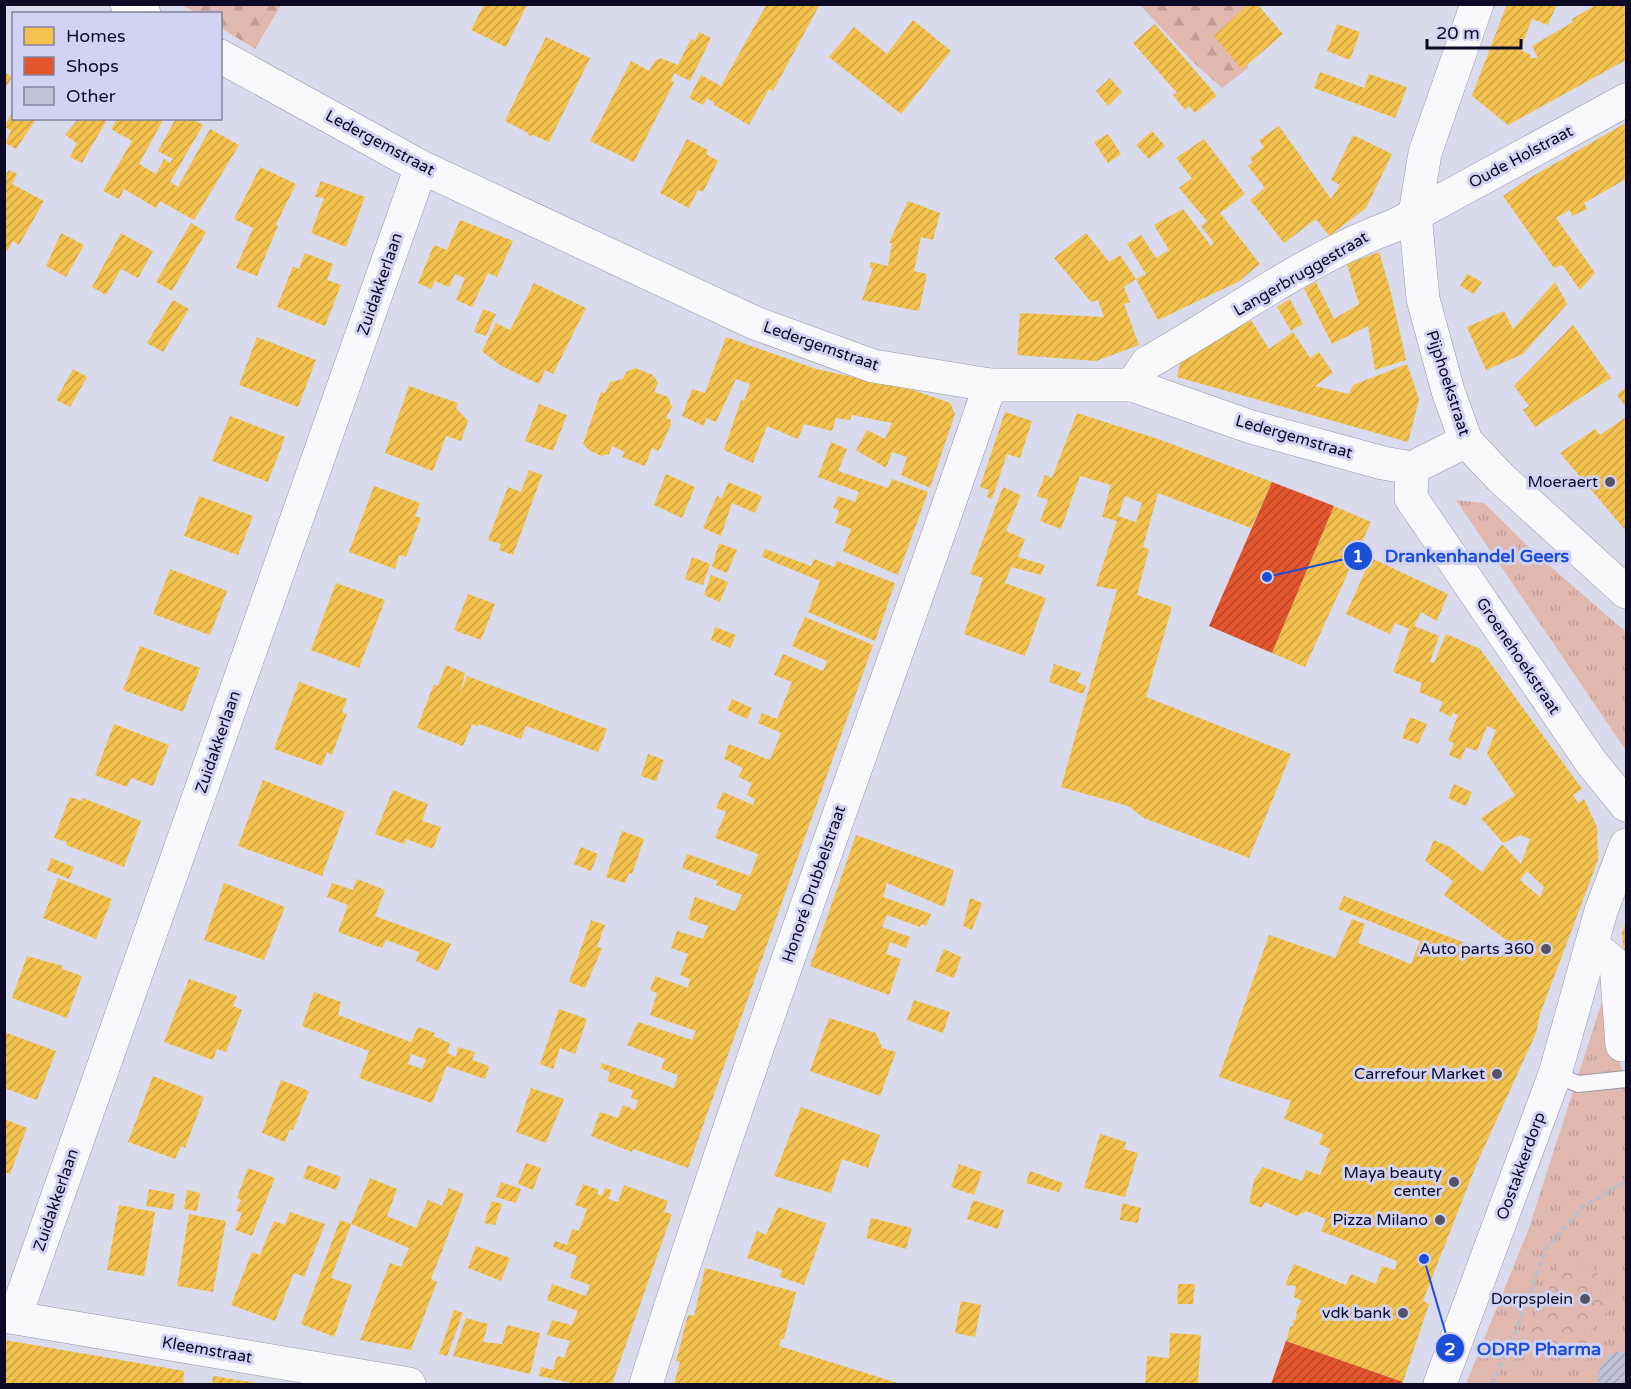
<svg xmlns="http://www.w3.org/2000/svg" width="1631" height="1389" viewBox="0 0 1631 1389" font-family="'Varela Round',sans-serif">
<style>
.grass{fill:url(#grass-tufts)}
.forest{fill:url(#forest-firs)}
.park{fill:url(#park-crowns)}
.homes{fill:url(#homes-hatch);fill-rule:evenodd}
.shops{fill:url(#shops-hatch)}
.building{fill:url(#building-hatch)}
.lines{fill:none;stroke-linecap:round;stroke-linejoin:round}
.service-casing{stroke:#9897ab;stroke-width:18}
.minor-casing{stroke:#9897ab;stroke-width:34}
.tertiary-casing{stroke:#9897ab;stroke-width:34}
.path{stroke:#bdbdc5;stroke-width:4;stroke-dasharray:6 3;stroke-linecap:butt}
.service{stroke:#f9f9fc;stroke-width:16}
.minor{stroke:#f9f9fc;stroke-width:33}
.tertiary{stroke:#f9f9fc;stroke-width:33}
.poi-dot{fill:#54536a;stroke:#d2d3f2;stroke-width:2}
.labels{text-anchor:middle;dominant-baseline:central;stroke-width:6;stroke-linejoin:round;paint-order:stroke}
.street-label{font-size:16px;fill:#0d0a25;stroke:#d2d3f2}
.poi-label{font-size:16px;fill:#0d0a25;stroke:#d2d3f2;text-anchor:end}
.leader{fill:none;stroke:#1d4ed8;stroke-width:2}
.callout-dot{fill:#1d4ed8;stroke:#d2d3f2;stroke-width:2}
.mark-label{font-size:18px;text-anchor:middle;font-weight:bold;fill:#fff}
.callout-label{font-size:18px;text-anchor:middle;font-weight:bold;fill:#1d4ed8;stroke:#d2d3f2;stroke-width:6;stroke-linejoin:round;paint-order:stroke}
</style>
<defs>
<pattern id="grass-tufts" width="24" height="20" patternUnits="userSpaceOnUse" patternTransform="scale(1.5)"><rect width="24" height="20" fill="#e1b8ae"/><path d="M3 7l-1-3M5 7V3M7 7l1-3M15 17l-1-3M17 17v-4M19 17l1-3" fill="none" stroke="#c09d96"/></pattern>
<pattern id="forest-firs" width="22" height="20" patternUnits="userSpaceOnUse" patternTransform="scale(1.5)"><rect width="22" height="20" fill="#e1b8ae"/><path d="M5 1l3.5 6h-7zM16 11l3.5 6h-7z" fill="#c09d96"/></pattern>
<pattern id="park-crowns" width="20" height="18" patternUnits="userSpaceOnUse" patternTransform="scale(1.5)"><rect width="20" height="18" fill="#e1b8ae"/><path d="M2 6a3 3 0 1 1 6 0M12 15a3 3 0 1 1 6 0" fill="none" stroke="#c09d96"/></pattern>
<pattern id="homes-hatch" width="6" height="6" patternUnits="userSpaceOnUse" patternTransform="scale(1.5)"><rect width="6" height="6" fill="#f2c14e"/><path d="M-1 1l2-2M0 6l6-6M5 7l2-2" fill="none" stroke="#cea444"/></pattern>
<pattern id="shops-hatch" width="6" height="6" patternUnits="userSpaceOnUse" patternTransform="scale(1.5)"><rect width="6" height="6" fill="#e4572e"/><path d="M-1 1l2-2M0 6l6-6M5 7l2-2" fill="none" stroke="#b74627"/></pattern>
<pattern id="building-hatch" width="6" height="6" patternUnits="userSpaceOnUse" patternTransform="scale(1.5)"><rect width="6" height="6" fill="#c1c1d8"/><path d="M-1 1l2-2M0 6l6-6M5 7l2-2" fill="none" stroke="#a5a4b9"/></pattern>
</defs>
<rect width="100%" height="100%" fill="#d9daeb"/>
<!-- grass -->
<g class="grass">
<polygon points="1456,500 1484,503 1536,554 1626,632 1625,749"/>
<polygon points="1604,995 1626,1087 1626,1384 1466,1384 1529,1228"/>
</g>
<!-- forest -->
<g class="forest">
<polygon points="182,5 281,5 255,49 221,28 220,14 197,13"/>
<polygon points="1140,5 1251,5 1248,68 1222,88 1192,61"/>
</g>
<!-- park -->
<path class="park" d="M1560 1263 1591 1264 1618 1305C1608 1312 1593 1319 1591 1332 1589 1341 1590 1347 1585 1355L1578 1357 1527 1334Z"/>
<!-- homes -->
<g class="homes">
<polygon points="767,4 820,4 773,91 769,89 749,125 714,105 715,103 707,98 703,105 689,98 701,75 721,86"/>
<polygon points="1249,4 1257,4 1283,34 1242,69 1214,36"/>
<polygon points="1507,4 1557,4 1548,25 1532,19 1520,50 1531,55 1530,58 1538,58 1532,46 1573,22 1572,19 1597,4 1626,4 1626,60 1508,125 1472,96"/>
<polygon points="484,5 527,5 506,47 471,30"/>
<polygon points="913,20 951,51 901,114 829,57 854,27 887,54"/>
<polygon points="1155,24 1217,96 1195,113 1189,106 1185,110 1173,95 1177,93 1133,43"/>
<polygon points="1337,24 1360,32 1350,60 1327,51"/>
<polygon points="699,32 711,38 690,81 674,73 671,81 674,82 634,162 590,141 631,61 649,71 655,61 660,58 678,65 691,39 695,41"/>
<polygon points="546,37 590,58 549,142 533,135 529,136 528,133 505,121"/>
<polygon points="4,72 12,77 4,91"/>
<polygon points="1320,72 1364,88 1369,74 1407,87 1395,118 1314,88"/>
<polygon points="1110,78 1122,92 1108,106 1096,91"/>
<polygon points="14,110 14,118 37,118 16,149 5,143 11,131 4,126"/>
<polygon points="79,118 108,118 82,163 70,157 77,143 65,135"/>
<polygon points="118,118 164,118 139,164 156,174 164,159 170,163 173,159 158,151 176,118 191,118 203,125 170,182 178,187 210,129 239,145 194,220 160,201 156,208 124,189 119,199 103,191 132,141 111,129"/>
<polygon points="1626,123 1626,179 1584,203 1587,209 1572,216 1570,210 1556,218 1595,273 1580,290 1562,265 1554,268 1503,196 1528,179"/>
<polygon points="1279,126 1331,199 1340,185 1331,180 1353,135 1392,154 1366,208 1329,236 1316,219 1284,243 1250,200 1265,188 1248,166 1253,162 1250,158 1264,147 1259,140"/>
<polygon points="1152,131 1165,146 1149,159 1136,145"/>
<polygon points="1108,134 1121,154 1108,163 1094,142"/>
<polygon points="687,139 708,150 706,154 718,161 703,192 698,190 689,208 660,193"/>
<polygon points="1204,139 1245,194 1220,213 1260,264 1238,282 1158,320 1136,279 1124,287 1130,302 1124,304 1139,345 1096,361 1017,355 1020,313 1104,317 1098,300 1091,302 1054,258 1086,233 1109,262 1120,255 1136,279 1146,274 1127,244 1141,235 1156,258 1169,250 1154,225 1183,209 1211,246 1214,243 1201,226 1207,221 1179,188 1192,178 1176,158"/>
<polygon points="260,167 296,184 276,225 278,226 257,276 236,268 253,228 234,219"/>
<polygon points="9,170 17,174 12,184 44,201 19,245 13,241 7,251 4,249 4,177"/>
<polygon points="321,181 365,197 346,247 311,233 324,198 315,197"/>
<polygon points="908,201 940,213 933,240 921,237 914,271 927,274 919,311 862,300 873,268 870,268 871,262 888,266 892,243 889,243"/>
<polygon points="460,220 513,241 497,277 488,273 472,307 456,300 465,278 455,274 449,287 435,281 431,289 418,283 434,245 447,250"/>
<polygon points="191,223 206,232 172,291 156,282"/>
<polygon points="61,233 84,245 66,277 46,266"/>
<polygon points="121,233 153,251 138,278 121,269 106,295 92,287"/>
<polygon points="1379,252 1391,293 1406,360 1375,370 1368,326 1332,344 1304,289 1316,282 1334,319 1359,304 1347,264"/>
<polygon points="305,253 333,264 327,280 341,285 325,326 277,307 293,266 299,269"/>
<polygon points="1467,274 1482,282 1474,294 1460,286"/>
<polygon points="1555,282 1567,304 1523,354 1486,370 1467,327 1504,311 1513,329"/>
<polygon points="534,283 586,308 553,374 545,370 539,384 500,365 482,351 496,323 510,330"/>
<polygon points="1290,299 1303,324 1291,331 1277,307"/>
<polygon points="173,300 189,309 163,352 147,343"/>
<polygon points="483,309 496,314 486,336 474,332"/>
<polygon points="1251,320 1269,349 1293,332 1310,358 1319,352 1333,373 1315,386 1349,394 1353,385 1407,364 1419,399 1408,442 1177,377 1180,363"/>
<polygon points="1573,325 1611,378 1535,427 1523,410 1529,406 1514,386"/>
<polygon points="257,337 316,360 298,407 239,385"/>
<polygon points="726,337 816,369 913,390 950,403 955,414 930,488 901,475 907,457 892,452 886,468 856,450 867,430 885,439 892,423 852,415 850,420 836,418 832,431 804,424 798,439 767,426 753,463 724,450 741,400 744,401 750,384 736,379 716,422 706,418 704,426 682,416 692,389 705,393"/>
<polygon points="635,368 653,375 658,383 654,392 668,397 672,407 666,418 671,420 671,424 661,447 658,451 652,448 645,466 622,457 625,452 612,446 609,454 601,456 589,450 583,444 601,392 605,393 610,382 623,379 626,372"/>
<polygon points="73,369 87,377 70,407 56,400"/>
<polygon points="409,386 458,403 456,408 468,421 461,441 446,436 433,471 385,453"/>
<polygon points="1626,387 1626,407 1617,395"/>
<polygon points="539,404 567,415 553,451 525,441"/>
<polygon points="1005,412 1032,421 1020,458 1007,454 992,499 987,497 989,490 980,487"/>
<path d="M1077 413 1161 440 1272 482 1251 528 1158 493 1143 547 1149 549 1137 595 1172 607 1146 697 1291 754 1249 858 1144 818 1128 806 1061 787 1117 590 1096 586 1117 521 1102 517 1111 485 1080 476 1061 529 1040 521 1048 500 1037 496 1045 475 1052 478ZM1125 496 1142 503 1136 522 1118 516Z"/>
<polygon points="230,416 285,437 268,482 212,461"/>
<polygon points="1626,417 1626,531 1560,453 1595,429 1600,435"/>
<polygon points="831,442 847,449 838,471 888,488 892,479 928,492 898,575 843,551 851,529 835,523 839,510 833,508 838,496 855,502 859,492 818,477"/>
<polygon points="529,470 542,475 513,555 499,550 501,544 488,540 508,487 521,492"/>
<polygon points="666,474 695,487 682,518 654,505"/>
<polygon points="728,482 762,496 755,513 732,503 721,536 703,528 717,496 722,498"/>
<polygon points="374,486 420,503 415,516 421,518 406,557 399,555 395,569 349,552"/>
<polygon points="1003,487 1021,495 1006,531 1025,539 1018,557 1045,565 1041,575 1011,567 1005,583 1046,598 1025,656 964,634 983,578 970,574"/>
<polygon points="199,496 253,516 238,555 184,536"/>
<polygon points="1334,506 1371,522 1305,667 1272,653"/>
<polygon points="719,543 737,550 727,573 712,567"/>
<polygon points="765,549 811,566 814,559 834,567 837,561 895,583 875,641 808,612 820,581 762,557"/>
<polygon points="692,557 710,564 703,585 685,579"/>
<path d="M1371 558 1448 594 1437 621 1421 612 1414 626 1439 636 1430 662 1434 663 1446 634 1480 649 1582 789 1573 795 1578 803 1584 799 1597 827 1598 860 1540 1014 1536 1033 1477 1163 1426 1293 1423 1301 1429 1304 1403 1382 1286 1341 1290 1327 1294 1325 1292 1321 1296 1319 1297 1308 1302 1301 1294 1297 1296 1286 1285 1285 1294 1264 1346 1285 1351 1274 1376 1284 1382 1266 1395 1270 1397 1261 1321 1231 1326 1219 1306 1211 1297 1216 1265 1202 1262 1208 1249 1203 1254 1180 1263 1167 1302 1181 1306 1170 1320 1175 1330 1149 1319 1144 1323 1134 1284 1119 1291 1101 1219 1077 1269 935 1335 958 1352 919 1365 924 1358 943 1411 964 1420 941 1338 909 1344 896 1501 957 1508 941 1444 895 1453 881 1425 861 1434 840 1450 847 1482 872 1502 844 1521 864 1530 839 1520 835 1503 843 1481 818 1515 795 1487 754 1496 730 1487 726 1477 751 1466 747 1461 760 1449 755 1454 743 1448 741 1458 715 1453 713 1451 717 1439 711 1443 702 1419 692 1422 683 1393 672 1409 629 1395 623 1390 634 1346 614ZM1527 871 1544 887 1540 897 1520 880Z"/>
<polygon points="170,569 227,591 210,635 153,614"/>
<polygon points="711,575 728,582 720,602 704,595"/>
<polygon points="336,583 385,600 359,668 311,650"/>
<polygon points="468,594 495,604 481,640 454,630"/>
<polygon points="805,617 873,645 688,1168 633,1149 632,1152 591,1136 600,1112 618,1118 623,1105 635,1110 638,1100 631,1098 633,1090 607,1081 610,1072 600,1068 602,1063 674,1088 678,1075 661,1069 665,1059 627,1045 638,1022 692,1040 696,1031 650,1015 657,993 650,990 655,976 688,988 690,979 680,975 688,954 671,948 677,931 703,939 708,926 688,919 695,897 735,911 742,895 716,885 718,881 682,868 687,854 750,876 758,854 715,838 726,812 716,808 723,792 753,805 755,799 747,795 752,783 738,777 743,768 724,759 729,744 770,760 781,733 758,723 762,713 777,719 792,682 774,675 783,654 823,671 827,661 792,646"/>
<polygon points="715,627 736,635 730,648 711,640"/>
<polygon points="140,646 200,668 183,712 123,690"/>
<polygon points="1054,664 1081,673 1077,682 1086,686 1083,694 1049,682"/>
<polygon points="446,665 465,673 460,694 467,676 607,729 598,752 526,726 521,739 479,724 478,727 472,724 463,746 417,728 434,684 438,686"/>
<polygon points="299,682 347,699 342,712 347,714 332,755 327,752 322,766 274,749"/>
<polygon points="732,699 752,708 747,719 727,710"/>
<polygon points="1410,717 1427,724 1418,744 1402,738"/>
<polygon points="114,724 169,745 153,786 131,778 127,787 95,775"/>
<polygon points="648,754 664,760 656,781 641,776"/>
<polygon points="263,780 345,812 322,876 238,846"/>
<polygon points="1454,784 1472,792 1466,806 1448,798"/>
<polygon points="393,790 428,804 422,821 441,827 433,849 406,839 404,844 375,834"/>
<polygon points="70,797 82,801 83,798 141,821 124,867 66,845 67,842 54,838"/>
<polygon points="622,831 644,839 632,874 629,873 625,883 606,877"/>
<polygon points="856,835 954,870 944,907 887,883 883,897 931,914 926,926 921,924 920,927 887,915 882,927 910,937 906,948 890,942 886,954 901,959 889,995 810,966"/>
<polygon points="581,847 598,854 591,871 574,864"/>
<polygon points="51,858 74,867 69,879 47,870"/>
<polygon points="58,878 112,899 96,939 43,918"/>
<polygon points="357,879 385,890 375,916 451,944 438,971 416,961 419,952 386,940 382,948 338,932 348,905 327,897 332,883 353,890"/>
<polygon points="224,883 285,907 264,960 204,940"/>
<polygon points="970,898 982,903 972,930 963,926"/>
<polygon points="591,920 605,925 597,947 602,948 585,988 569,982"/>
<polygon points="1626,922 1626,967 1625,967 1622,933"/>
<polygon points="944,949 961,957 954,978 935,971"/>
<polygon points="27,956 63,966 62,969 82,976 67,1018 12,998"/>
<polygon points="189,979 237,996 233,1006 242,1010 226,1052 217,1049 213,1060 164,1042"/>
<path d="M314 992 341 1002 338 1015 411 1042 418 1027 435 1033 433 1036 450 1043 447 1053 456 1057 458 1047 475 1052 472 1060 489 1066 485 1079 447 1066 432 1103 359 1078 369 1051 302 1026ZM411 1054 426 1059 422 1069 408 1064Z"/>
<polygon points="914,1000 950,1012 943,1033 907,1020"/>
<polygon points="559,1009 587,1019 575,1054 560,1048 553,1069 540,1064"/>
<polygon points="829,1018 876,1033 882,1048 896,1052 880,1096 810,1071"/>
<polygon points="4,1032 56,1051 37,1100 4,1088"/>
<polygon points="153,1076 204,1097 185,1148 181,1146 175,1159 128,1142"/>
<polygon points="281,1080 309,1091 293,1130 290,1129 285,1142 262,1133"/>
<polygon points="531,1088 564,1099 546,1143 516,1132"/>
<polygon points="801,1107 880,1135 868,1168 842,1159 831,1193 774,1176"/>
<polygon points="4,1119 27,1128 10,1174 4,1172"/>
<polygon points="1100,1134 1126,1142 1124,1149 1138,1153 1125,1197 1084,1188"/>
<polygon points="526,1163 541,1168 533,1190 518,1184"/>
<polygon points="959,1164 982,1172 974,1195 951,1187"/>
<polygon points="308,1165 341,1177 336,1190 303,1178"/>
<polygon points="248,1168 275,1178 252,1236 235,1230 242,1213 236,1211 241,1200 237,1198"/>
<polygon points="1030,1171 1063,1183 1059,1192 1026,1183"/>
<polygon points="370,1178 397,1189 387,1216 416,1228 428,1200 442,1206 449,1188 464,1194 431,1279 437,1282 411,1350 360,1340 390,1263 401,1267 409,1248 351,1224"/>
<polygon points="501,1182 521,1189 516,1203 496,1197"/>
<polygon points="583,1184 599,1190 597,1194 602,1196 605,1188 612,1190 608,1199 618,1202 624,1185 668,1201 664,1212 672,1214 612,1384 576,1384 539,1376 541,1367 553,1370 557,1356 564,1358 570,1341 547,1335 552,1320 572,1325 578,1311 547,1300 552,1284 586,1296 590,1285 570,1278 577,1256 553,1247 555,1241 567,1245 572,1229 579,1231 587,1209 575,1205"/>
<polygon points="149,1189 175,1194 172,1210 146,1206"/>
<polygon points="187,1190 200,1193 197,1211 184,1209"/>
<polygon points="973,1200 1004,1210 998,1229 967,1219"/>
<polygon points="492,1201 502,1204 495,1225 484,1223"/>
<polygon points="1122,1203 1141,1208 1138,1223 1120,1220"/>
<polygon points="119,1205 155,1212 144,1276 107,1270"/>
<polygon points="778,1207 826,1223 804,1285 780,1277 782,1270 747,1258 757,1231 766,1235"/>
<polygon points="290,1212 325,1224 304,1277 294,1273 275,1321 231,1305 252,1252 260,1255 274,1221 285,1225"/>
<polygon points="189,1214 226,1221 213,1292 177,1286"/>
<polygon points="871,1218 912,1228 906,1249 866,1238"/>
<polygon points="340,1220 351,1224 331,1278 352,1285 334,1337 301,1324"/>
<polygon points="476,1246 510,1258 501,1281 468,1268"/>
<polygon points="705,1268 796,1292 784,1339 781,1339 779,1346 901,1384 674,1384 680,1362 676,1361 688,1315 694,1316"/>
<polygon points="1178,1284 1195,1284 1193,1304 1177,1304"/>
<polygon points="961,1301 981,1305 975,1337 955,1333"/>
<polygon points="454,1310 463,1313 447,1356 439,1354"/>
<polygon points="466,1318 488,1324 483,1342 502,1344 507,1325 540,1333 530,1374 453,1356"/>
<polygon points="1170,1333 1201,1335 1198,1384 1145,1384 1147,1356 1169,1358"/>
<polygon points="5,1340 184,1371 183,1384 5,1384"/>
<polygon points="213,1376 256,1383 256,1384 212,1384"/>
</g>
<!-- shops -->
<g class="shops">
<polygon points="1272,482 1334,506 1272,653 1209,626"/>
<polygon points="1286,1341 1403,1382 1402,1384 1271,1384"/>
</g>
<!-- building -->
<polygon class="building" points="1620,1351 1626,1354 1626,1384 1598,1384 1598,1374 1602,1364 1609,1355"/>
<g class="lines">
<defs>
<polyline id="service" points="1555,1074 1578,1084 1626,1079"/>
<g id="minor">
<polyline points="127,4 144,14"/>
<polyline points="220,56 421,167 755,323 873,366 990,385 1132,385 1251,427 1383,463 1412,468 1466,441"/>
<path d="M1132 385 1147 363C1229 317 1307 257 1396 225L1626 100"/>
<polyline points="1412,468 1411,498 1591,762 1626,805"/>
<polyline points="1592,945 1616,965 1622,1045"/>
<polyline points="4,1316 409,1384"/>
<polyline points="15,1317 421,167"/>
<path d="M646 1384C751 1048 876 719 990 385"/>
</g>
<g id="tertiary">
<polyline points="1477,4 1425,153 1415,214 1423,299 1448,391 1466,441 1501,478 1626,592"/>
<polyline points="1440,1384 1555,1074 1601,911 1626,845"/>
</g>
</defs>
<!-- service casing -->
<use href="#service" class="service-casing"/>
<!-- minor casing -->
<use href="#minor" class="minor-casing"/>
<!-- tertiary casing -->
<use href="#tertiary" class="tertiary-casing"/>
<!-- path -->
<polyline class="path" points="1492,1384 1515,1333 1546,1249 1583,1207 1626,1181"/>
<!-- service -->
<use href="#service" class="service"/>
<!-- minor -->
<use href="#minor" class="minor"/>
<!-- tertiary -->
<use href="#tertiary" class="tertiary"/>
</g>
<!-- markers -->
<g class="poi-dot">
<circle cx="1610" cy="482" r="6"/>
<circle cx="1546" cy="949" r="6"/>
<circle cx="1497" cy="1074" r="6"/>
<circle cx="1454" cy="1182" r="6"/>
<circle cx="1440" cy="1220" r="6"/>
<circle cx="1585" cy="1299" r="6"/>
<circle cx="1403" cy="1313" r="6"/>
</g>
<g class="labels">
<!-- street labels -->
<g class="street-label">
<text transform="translate(380 143) rotate(28)">Ledergemstraat</text>
<text transform="translate(1521 157) rotate(-28)">Oude Holstraat</text>
<text transform="translate(1301 274) rotate(-30)">Langerbruggestraat</text>
<text transform="translate(380 284) rotate(-71)">Zuidakkerlaan</text>
<text transform="translate(821 346) rotate(19)">Ledergemstraat</text>
<text transform="translate(1448 383) rotate(72)">Pijphoekstraat</text>
<text transform="translate(1294 437) rotate(16)">Ledergemstraat</text>
<text transform="translate(1518 656) rotate(56)">Groenehoekstraat</text>
<text transform="translate(218 742) rotate(-71)">Zuidakkerlaan</text>
<text transform="translate(814 884) rotate(-71)">Honoré Drubbelstraat</text>
<text transform="translate(1521 1166) rotate(-70)">Oostakkerdorp</text>
<text transform="translate(56 1200) rotate(-71)">Zuidakkerlaan</text>
<text transform="translate(207 1350) rotate(10)">Kleemstraat</text>
</g>
<!-- poi labels -->
<g class="poi-label">
<text x="1598" y="482">Moeraert</text>
<text x="1534" y="949">Auto parts 360</text>
<text x="1485" y="1074">Carrefour Market</text>
<text x="1442" y="1173">Maya beauty<tspan x="1442" dy="18">center</tspan></text>
<text x="1428" y="1220">Pizza Milano</text>
<text x="1573" y="1299">Dorpsplein</text>
<text x="1391" y="1313">vdk bank</text>
</g>
</g>
<!-- callouts -->
<path class="leader" d="M1267 577L1358 556M1424 1259L1450 1348"/>
<g class="callout-dot">
<circle cx="1267" cy="577" r="6"/>
<circle cx="1424" cy="1259" r="6"/>
<circle cx="1358" cy="556" r="15"/>
<circle cx="1450" cy="1348" r="15"/>
</g>
<g class="mark-label">
<text x="1358" y="562">1</text>
<text x="1450" y="1355">2</text>
</g>
<g class="callout-label">
<text x="1477" y="562">Drankenhandel Geers</text>
<text x="1539" y="1355">ODRP Pharma</text>
</g>
<!-- border -->
<rect width="1631" height="1389" fill="none" stroke="#0d0a25" stroke-width="12"/>
<!-- legend -->
<rect x="12" y="12" width="210" height="108" fill="#d2d3f2" stroke="#8383a0" stroke-width="1.5"/>
<rect x="24" y="27" width="30" height="18" fill="#f2c14e" stroke="#8383a0" stroke-width="1.5"/>
<text x="66" y="42" font-size="18" fill="#0d0a25">Homes</text>
<rect x="24" y="57" width="30" height="18" fill="#e4572e" stroke="#8383a0" stroke-width="1.5"/>
<text x="66" y="72" font-size="18" fill="#0d0a25">Shops</text>
<rect x="24" y="87" width="30" height="18" fill="#c1c1d8" stroke="#8383a0" stroke-width="1.5"/>
<text x="66" y="102" font-size="18" fill="#0d0a25">Other</text>
<!-- scale -->
<path d="M1427 39v9h94v-9" fill="none" stroke="#0d0a25" stroke-width="3"/>
<text x="1436" y="39" font-size="18" fill="#0d0a25" stroke="#d2d3f2" stroke-width="4.5" paint-order="stroke">20 m</text>
</svg>
